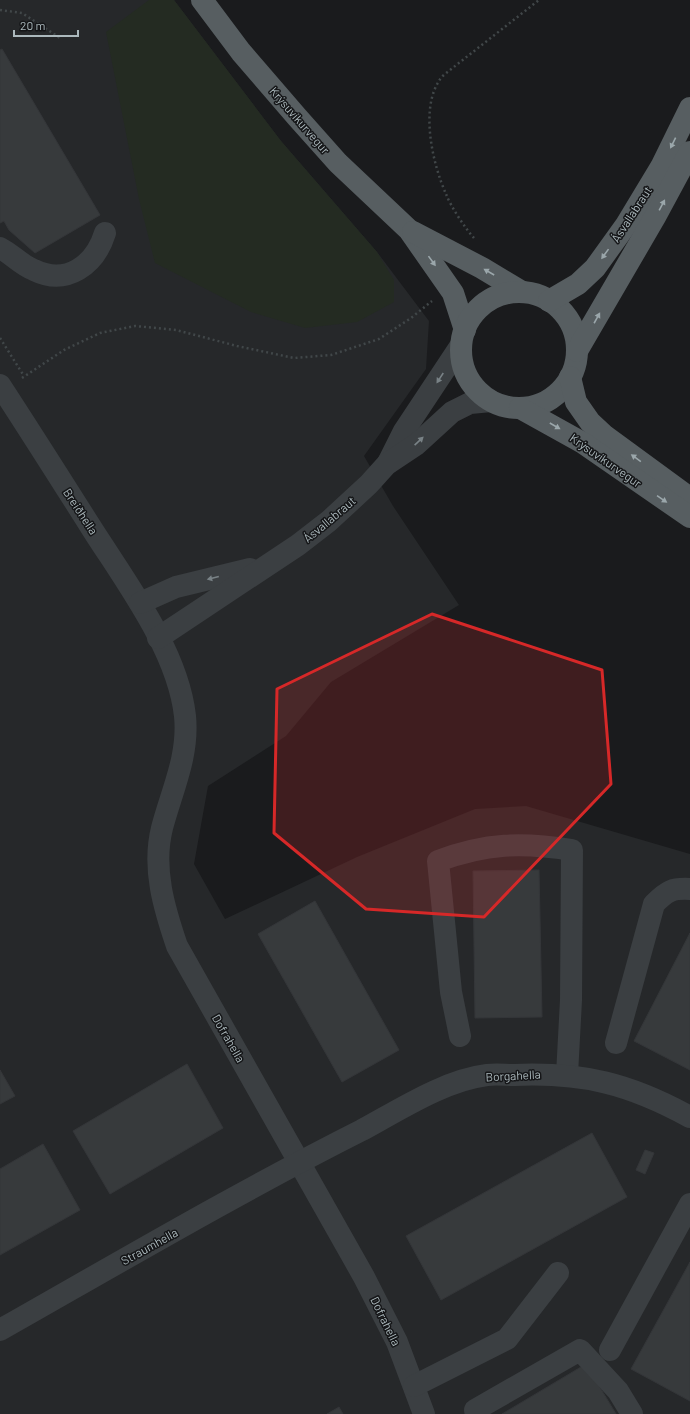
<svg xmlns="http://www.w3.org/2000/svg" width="690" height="1414" viewBox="0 0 690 1414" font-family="Barlow,sans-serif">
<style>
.built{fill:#26282a}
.green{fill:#242b22}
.building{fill:#373a3c;stroke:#343639}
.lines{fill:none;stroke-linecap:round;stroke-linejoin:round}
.path{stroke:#414749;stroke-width:2.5;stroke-dasharray:2 3;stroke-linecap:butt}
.minor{stroke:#3b3f42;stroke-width:22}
.major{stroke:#575e61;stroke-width:22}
.oneway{fill:#9ba7ab}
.oneway2{fill:#798286}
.marked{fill:#d62828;fill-opacity:0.2;stroke:#d62828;stroke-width:3;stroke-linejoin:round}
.labels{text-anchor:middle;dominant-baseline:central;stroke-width:3;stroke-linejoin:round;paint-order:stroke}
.street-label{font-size:12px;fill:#acb9bd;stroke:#151618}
</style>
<rect width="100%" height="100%" fill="#1a1b1d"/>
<!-- built -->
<polygon class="built" points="0,0 174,0 281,141 377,252 429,321 426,369 364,456 393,506 459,605 331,682 286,736 208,786 194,864 225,919 357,857 475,809 526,806 690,854 690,1414 0,1414"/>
<!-- green -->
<polygon class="green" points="149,0 174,0 281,141 377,252 394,280 394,302 357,322 305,328 251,312 155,263 139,199 106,32"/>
<!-- building -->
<g class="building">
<polygon points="2,49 100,215 35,253 9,230 4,221 0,223 0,50"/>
<polygon points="539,870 542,1017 475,1018 473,871"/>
<polygon points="315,901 399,1050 342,1082 258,934"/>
<polygon points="690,933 690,1070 634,1041"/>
<polygon points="187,1064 223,1128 110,1194 73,1131"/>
<polygon points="0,1070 15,1096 0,1104"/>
<polygon points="592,1133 627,1197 441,1300 406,1236"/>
<polygon points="43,1144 80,1210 0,1255 0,1169"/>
<polygon points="645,1150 654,1153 645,1174 636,1170"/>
<polygon points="690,1262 690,1401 631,1369"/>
<polygon points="586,1364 616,1414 502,1414"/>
<polygon points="339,1407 343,1414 327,1414"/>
</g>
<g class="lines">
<!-- path -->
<g class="path">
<polyline points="0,10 22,13 60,38"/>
<path d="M474 238C465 228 451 207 446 194 433 165 420 110 439 81 441 77 446 73 450 70L539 0"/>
<polyline points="0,338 24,376"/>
<polyline points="22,378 64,350 100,333 135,326 176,330 237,346 294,358 331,355 379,339 411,318 432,301"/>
</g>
<!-- minor -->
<g class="minor">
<path d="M0 248C12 254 21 265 34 270 67 286 95 265 105 233"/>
<path d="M0 385C32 434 63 483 94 532 128 585 178 652 185 716 189 756 172 790 162 828 152 868 164 908 177 946L364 1277 397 1342 424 1414"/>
<polyline points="388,463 404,431 461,345"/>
<polyline points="140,603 176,587 250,569"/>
<polyline points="158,638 298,545 329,521 369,484 387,464 417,444 452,412 470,403 491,401"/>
<path d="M460 1036 451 992 438 861C486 843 522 842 572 850L571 1000 567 1075"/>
<path d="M616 1043 654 904C667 891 672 888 690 889"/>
<path d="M0 1330C120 1262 239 1192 362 1130 399 1110 445 1080 487 1075 496 1074 505 1075 514 1075 583 1072 630 1084 690 1117"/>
<polyline points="610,1350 690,1204"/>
<polyline points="414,1386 507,1339 558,1273"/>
<polyline points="476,1414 475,1410 580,1350 618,1391 632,1414"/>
</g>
<!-- major -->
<g class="major">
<polyline points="202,0 241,52 297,117 338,163 409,230 453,293 465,330"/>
<polyline points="413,232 482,268 522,292"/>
<circle cx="519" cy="350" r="58"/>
<polyline points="549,301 578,284 595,268 626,225 661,167 690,108"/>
<polyline points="577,351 655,217 690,152"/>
<polyline points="570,377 576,402 590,422 605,436 690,498"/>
<polyline points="520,408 583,443 690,517"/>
</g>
</g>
<!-- one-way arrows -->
<defs><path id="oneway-solid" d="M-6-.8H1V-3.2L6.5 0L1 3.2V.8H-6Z"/></defs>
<g class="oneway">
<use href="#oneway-solid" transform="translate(673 143) rotate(116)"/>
<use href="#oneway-solid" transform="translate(662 205) rotate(-62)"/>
<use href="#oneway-solid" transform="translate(605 254) rotate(126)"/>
<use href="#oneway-solid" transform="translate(432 261) rotate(54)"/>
<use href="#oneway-solid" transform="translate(489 272) rotate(-150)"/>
<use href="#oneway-solid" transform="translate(597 318) rotate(-61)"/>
<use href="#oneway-solid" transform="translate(555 426) rotate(30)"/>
<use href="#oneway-solid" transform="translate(636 458) rotate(-144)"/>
<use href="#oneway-solid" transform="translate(662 499) rotate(34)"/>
</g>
<g class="oneway2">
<use href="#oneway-solid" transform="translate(440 378) rotate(123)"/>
<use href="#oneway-solid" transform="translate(419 441) rotate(-43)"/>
<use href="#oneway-solid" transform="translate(213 578) rotate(166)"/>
</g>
<!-- marked area -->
<path class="marked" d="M432 614 602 670 611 784 484 917 366 909 274 833 277 689Z"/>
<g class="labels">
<!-- street labels -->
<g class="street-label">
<text transform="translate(300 120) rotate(49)">Krýsuvíkurvegur</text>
<text transform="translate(631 214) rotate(-57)">Ásvallabraut</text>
<text transform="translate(606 460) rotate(35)">Krýsuvíkurvegur</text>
<text transform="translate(81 511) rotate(57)">Breiðhella</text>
<text transform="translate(329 519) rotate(-40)">Ásvallabraut</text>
<text transform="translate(229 1038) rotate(60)">Dofrahella</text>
<text transform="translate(513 1075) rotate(-3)">Borgahella</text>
<text transform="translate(149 1246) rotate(-29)">Straumhella</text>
<text transform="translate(386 1321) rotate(64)">Dofrahella</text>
</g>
</g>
<!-- scale -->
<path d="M14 30v6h64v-6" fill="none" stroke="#acb9bd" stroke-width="2"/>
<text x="20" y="30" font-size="12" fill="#acb9bd" stroke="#151618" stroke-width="3" paint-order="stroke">20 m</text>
</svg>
